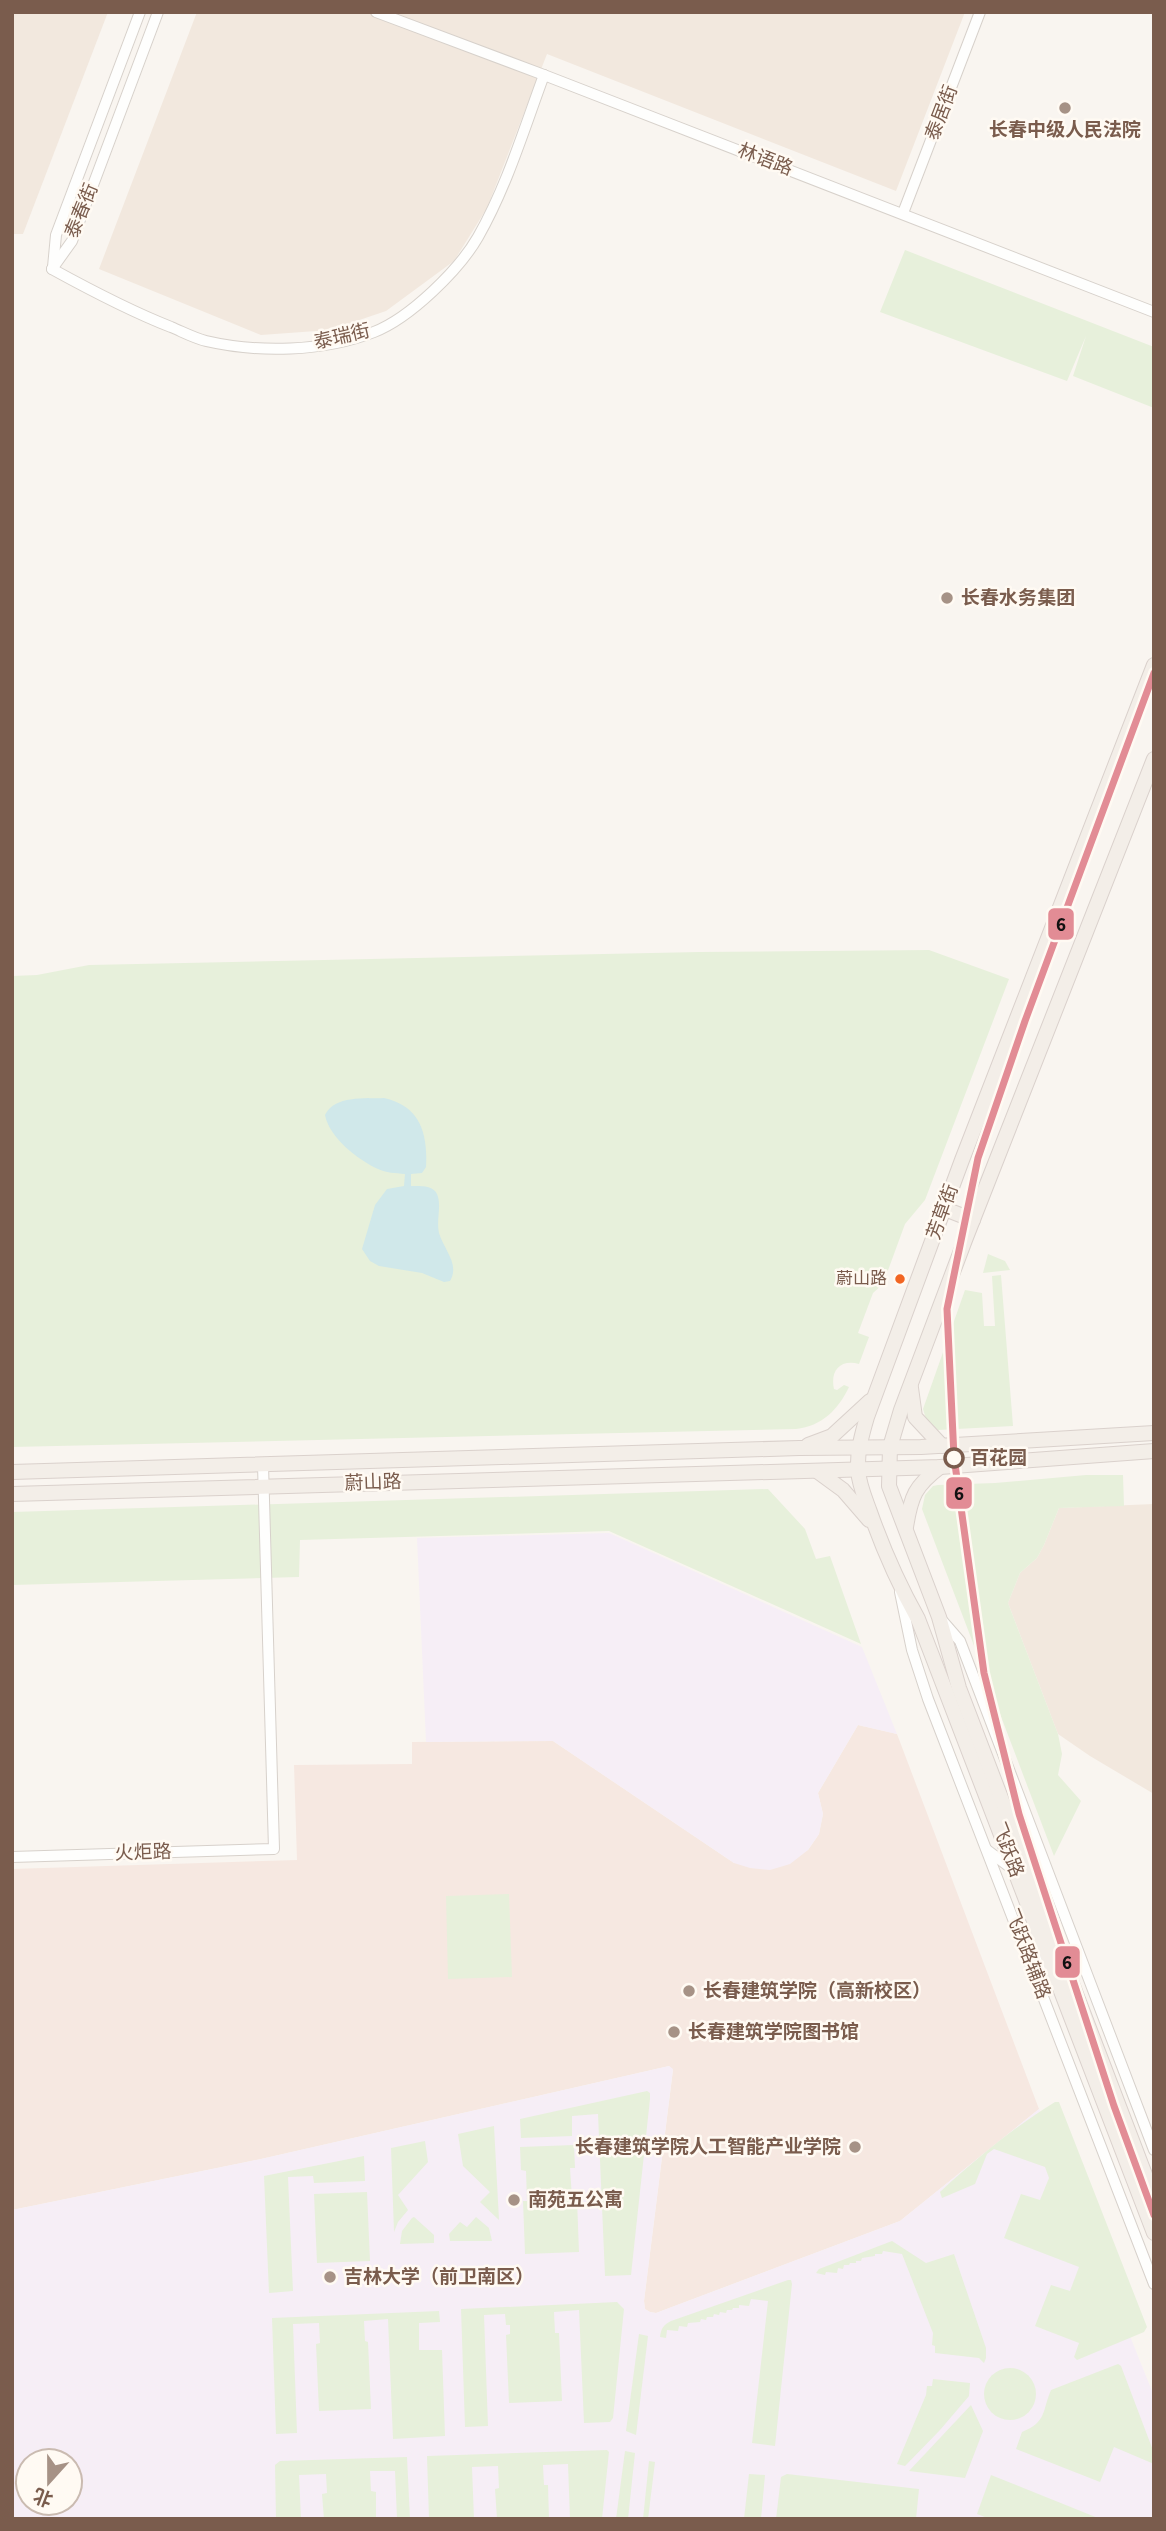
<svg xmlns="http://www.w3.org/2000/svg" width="1166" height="2531" viewBox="0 0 1166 2531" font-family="'Source Sans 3','Noto Sans SC',sans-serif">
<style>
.residential{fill:#f2e8de}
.commercial{fill:#f6e8e1}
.education{fill:#f6eef6;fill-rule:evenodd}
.green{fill:#e7f0db}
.water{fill:#d0e8ea}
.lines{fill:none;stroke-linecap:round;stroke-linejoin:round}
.minor-casing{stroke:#d7d1cb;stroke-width:12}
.major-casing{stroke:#dad1cc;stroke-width:16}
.minor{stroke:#fefefd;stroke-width:10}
.major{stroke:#f3eee8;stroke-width:14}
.metro-1-casing{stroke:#fffaf3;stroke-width:12}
.metro-1{stroke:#e28c95;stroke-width:7}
.poi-dot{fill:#a69286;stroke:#fffaf3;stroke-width:2.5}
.bus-dot{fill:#f26522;stroke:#fffaf3;stroke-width:2.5}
.stop-dot{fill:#fffaf3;stroke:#7a5c4d;stroke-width:3.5}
.labels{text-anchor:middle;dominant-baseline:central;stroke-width:5;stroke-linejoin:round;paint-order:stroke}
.bus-label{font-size:17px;fill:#7a5c4d;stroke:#fffaf3;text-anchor:end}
.street-label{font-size:19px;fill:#7a5c4d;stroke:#fffaf3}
.poi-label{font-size:19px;font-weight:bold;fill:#7a5c4d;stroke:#fffaf3;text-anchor:start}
.stop-label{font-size:19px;font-weight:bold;fill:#7a5c4d;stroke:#fffaf3;text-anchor:start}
.line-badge{stroke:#fffaf3;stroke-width:2.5}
.pale-badge-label{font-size:19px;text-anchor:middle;font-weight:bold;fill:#111}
</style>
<rect width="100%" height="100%" fill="#f9f5f0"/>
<!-- residential -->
<g class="residential">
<polygon points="12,12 108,12 23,234 12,234"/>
<polygon points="197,12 965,12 896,191 547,54 487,208 454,261 386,311 330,330 261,335 99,269"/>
<polygon points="1154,1504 1154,1794 1090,1756 1058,1734 1008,1603 1020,1573 1037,1558 1044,1545 1059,1508"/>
</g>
<!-- commercial -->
<polygon class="commercial" points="858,1725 897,1734 1039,2109 900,2221 656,2313 650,2312 645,2309 644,2301 673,2070 669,2066 261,2159 12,2210 12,1869 297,1860 294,1765 412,1764 412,1742 553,1741 734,1863 808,1850 819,1834 823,1814 818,1793"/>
<!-- education -->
<g class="education">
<polygon points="609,1533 862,1647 897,1734 858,1725 818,1793 823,1814 819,1834 808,1850 790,1864 770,1870 750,1868 734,1863 553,1741 426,1742 417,1538"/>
<path d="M669 2066 673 2069 644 2301 645 2309 650 2312 656 2313 900 2221 1039 2109 1154 2396V2519H12V2210L261 2159ZM28 2461H70V2503H28Z"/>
</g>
<!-- green -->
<g class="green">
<polygon points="905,250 1154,347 1154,408 1073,376 1086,336 1067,381 880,312"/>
<path d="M929 950 1009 979 925 1200 905 1224 883 1284 873 1293 858 1333 869 1337 859 1364C840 1359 830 1371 834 1389L837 1390 844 1385 849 1387C838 1410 822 1426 796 1429L12 1447V976L37 975 89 965 699 952Z"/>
<polygon points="988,1254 1005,1261 1010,1270 983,1273"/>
<polygon points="1001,1275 1013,1426 938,1430 926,1419 923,1409 965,1290 982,1293 984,1326 995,1326 992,1276"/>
<polygon points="1086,1475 1123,1475 1124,1506 1059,1508 1044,1545 1037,1558 1020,1573 1008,1603 1058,1734 1062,1754 1058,1775 1081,1801 1054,1856 922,1509 925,1495 933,1486 938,1485 995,1483"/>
<polygon points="768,1489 805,1529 816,1559 830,1556 861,1644 609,1531 300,1540 299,1577 12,1585 12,1512"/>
<polygon points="509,1894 512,1977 448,1979 446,1896"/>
<polygon points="647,2091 650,2093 650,2099 631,2275 605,2276 598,2114 572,2116 572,2136 521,2138 520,2119"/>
<path d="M1055 2102H1059L1147 2327 1144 2332 1077 2360 1074 2357 1079 2343 1035 2326 1051 2285 1070 2291 1079 2267 1004 2238 1021 2194 1040 2200 1049 2178 1045 2167 994 2149 987 2154 975 2184 942 2198 940 2192C976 2159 1014 2127 1055 2102Z"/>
<polygon points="494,2126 499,2220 480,2202 490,2192 463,2166 458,2134"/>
<polygon points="425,2141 428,2162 398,2195 408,2210 398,2222 394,2232 391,2148"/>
<polygon points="574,2145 575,2168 570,2168 572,2198 577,2199 579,2252 525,2254 523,2201 527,2201 526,2171 521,2170 520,2147"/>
<polygon points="364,2156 365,2181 314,2183 313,2176 288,2177 293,2291 269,2293 264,2176"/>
<polygon points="367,2192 370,2261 317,2263 314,2194"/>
<polygon points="414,2217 434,2235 434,2243 400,2244 402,2231 412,2218"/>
<polygon points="476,2217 489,2228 492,2241 450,2241 449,2234 460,2222 467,2227"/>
<polygon points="892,2241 926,2263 954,2254 986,2348 986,2358 984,2363 979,2358 935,2353 935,2346 932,2345 933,2333 902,2254 883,2251 882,2254 875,2254 875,2256 862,2258 861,2261 856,2261 856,2263 850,2263 849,2265 844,2265 843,2269 838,2268 837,2273 826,2272 825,2275 816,2273 819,2269"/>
<path d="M788 2280H791L792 2284 775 2446 752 2443 768 2301 751 2299 749 2306 739 2305V2308H733L732 2310H727L726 2313 720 2312 719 2315 714 2314 713 2317H707L706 2320 701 2319 700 2322 688 2323 687 2327 679 2326 678 2331 667 2330 666 2338 660 2337C661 2329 663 2325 671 2321Z"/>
<polygon points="617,2302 624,2309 613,2418 610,2422 584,2423 579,2310 554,2312 555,2333 559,2333 562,2401 509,2403 506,2335 510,2334 510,2325 506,2325 505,2314 484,2315 488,2426 465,2427 461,2309"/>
<polygon points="439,2311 440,2322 419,2323 419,2350 442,2350 445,2436 393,2439 388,2319 364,2321 365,2341 368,2342 371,2409 319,2411 316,2344 320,2343 319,2323 293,2324 297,2433 276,2434 272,2318"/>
<polygon points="639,2334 648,2336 636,2435 626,2431"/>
<path d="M1118 2364 1121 2366 1154 2453V2464L1114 2447 1100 2482 1016 2449 1022 2432C1047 2422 1042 2411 1051 2390Z"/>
<circle cx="1010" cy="2394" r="26"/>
<polygon points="933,2379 970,2383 969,2396 940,2430 905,2466 897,2464 926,2395 927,2386 932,2386"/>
<polygon points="971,2405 983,2431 965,2478 909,2471"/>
<polygon points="607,2450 609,2452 602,2519 570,2519 568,2464 543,2465 544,2485 548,2485 549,2519 497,2519 495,2489 499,2488 498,2466 472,2467 474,2519 429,2519 427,2456"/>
<polygon points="625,2451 635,2453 628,2519 616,2519"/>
<polygon points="407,2457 410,2519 397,2519 395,2471 370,2471 371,2491 376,2492 376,2519 324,2519 322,2494 327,2493 326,2474 299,2475 301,2519 276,2519 275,2465 280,2461"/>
<polygon points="649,2461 655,2462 648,2519 643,2519"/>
<polygon points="749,2474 765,2475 761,2519 744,2519"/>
<polygon points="787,2474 919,2489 916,2519 776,2519 781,2477"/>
<polygon points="991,2475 1098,2518 1098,2519 990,2519 977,2514"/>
</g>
<!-- water -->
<path class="water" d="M384 1098C420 1106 428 1133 426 1167L422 1173 411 1174V1186C420 1186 433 1185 437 1194 442 1205 436 1221 439 1233 444 1250 460 1264 450 1281L444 1282 422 1273 379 1266 370 1261 362 1249 375 1205 387 1189 404 1186 405 1174C395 1173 386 1173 378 1169 358 1160 329 1137 325 1115 335 1095 364 1099 384 1098Z"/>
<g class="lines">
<defs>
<g id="minor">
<polyline points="376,12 544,75 1154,312"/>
<polyline points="903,213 980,12"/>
<polyline points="53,267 56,235 140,12"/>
<path d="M52 269C92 291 130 311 171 327 183 332 194 338 206 341 258 353 323 352 374 332 410 318 459 270 478 237 507 186 524 129 544 75"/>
<polyline points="52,269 72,241 158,12"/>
<polyline points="900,1592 912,1650 928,1699 1154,2284"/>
<polyline points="940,1618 960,1641 1154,2150"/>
<polyline points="987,1850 1015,1871"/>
<polyline points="12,1857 274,1849 263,1465"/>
<polyline points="1040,1981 1042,1945"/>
</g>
<g id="major">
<path d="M1154 665 962 1160 867 1417C862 1434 857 1452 858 1470 859 1485 865 1498 870 1512 883 1549 899 1585 918 1619L1154 2233"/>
<polyline points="1154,759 965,1240 901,1410 890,1447 889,1486 939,1617 959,1688 1154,2198"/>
<polyline points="945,1209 973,1220"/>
<polyline points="911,1388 915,1417 942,1446"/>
<polyline points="808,1445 832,1436 870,1401"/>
<polyline points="817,1471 843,1490 869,1520"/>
<polyline points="12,1472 799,1448 921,1447 1154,1433"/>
<polyline points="12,1494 940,1467 1154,1451"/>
<path d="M906 1527C911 1496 915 1486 940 1467"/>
</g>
</defs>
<!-- minor casing -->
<use href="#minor" class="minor-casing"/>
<!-- major casing -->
<use href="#major" class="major-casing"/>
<!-- minor -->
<use href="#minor" class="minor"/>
<!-- major -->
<use href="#major" class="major"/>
<defs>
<polyline id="metro-1" points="1154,673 1025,1021 978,1158 947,1309 954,1457 984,1673 1019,1814 1114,2106 1154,2215"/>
</defs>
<!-- metro-1 casing -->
<use href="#metro-1" class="metro-1-casing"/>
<!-- metro-1 -->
<use href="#metro-1" class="metro-1"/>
</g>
<!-- markers -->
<g class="poi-dot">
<circle cx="1065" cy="108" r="7"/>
<circle cx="947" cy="598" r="7"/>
<circle cx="689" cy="1991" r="7"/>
<circle cx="674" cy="2032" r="7"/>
<circle cx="855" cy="2147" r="7"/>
<circle cx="514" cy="2200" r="7"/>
<circle cx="330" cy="2277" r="7"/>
</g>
<circle class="bus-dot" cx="900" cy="1279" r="6"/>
<circle class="stop-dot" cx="954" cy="1458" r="9"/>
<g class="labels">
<!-- bus labels -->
<g class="bus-label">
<text x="887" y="1279">蔚山路</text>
</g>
<!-- street labels -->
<g class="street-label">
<text transform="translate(942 113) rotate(-69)">泰居街</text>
<text transform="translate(765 160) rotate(21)">林语路</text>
<text transform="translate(82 211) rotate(-68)">泰春街</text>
<text transform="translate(342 337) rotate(-13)">泰瑞街</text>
<text transform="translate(943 1212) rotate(-70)">芳草街</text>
<text transform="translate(373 1483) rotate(-2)">蔚山路</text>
<text transform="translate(1007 1850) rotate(69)">飞跃路</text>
<text transform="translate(143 1853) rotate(-2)">火炬路</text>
<text transform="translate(1027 1954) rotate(69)">飞跃路辅路</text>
</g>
<!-- poi labels -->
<g class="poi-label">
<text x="1065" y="130" text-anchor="middle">长春中级人民法院</text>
<text x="961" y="598">长春水务集团</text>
<text x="703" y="1991">长春建筑学院（高新校区）</text>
<text x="688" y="2032">长春建筑学院图书馆</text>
<text x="841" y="2147" text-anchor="end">长春建筑学院人工智能产业学院</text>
<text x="528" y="2200">南苑五公寓</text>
<text x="344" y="2277">吉林大学（前卫南区）</text>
</g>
<!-- stop labels -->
<g class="stop-label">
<text x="970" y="1458">百花园</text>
</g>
</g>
<g class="line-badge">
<rect x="1047" y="907" width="28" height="34" rx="7" fill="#e28c95"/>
<rect x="945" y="1476" width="28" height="34" rx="7" fill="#e28c95"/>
<rect x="1054" y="1945" width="27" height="34" rx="7" fill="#e28c95"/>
</g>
<g class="pale-badge-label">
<text x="1061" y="931">6</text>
<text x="959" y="1500">6</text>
<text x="1067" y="1969">6</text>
</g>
<!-- border -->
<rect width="1166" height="2531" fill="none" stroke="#7a5c4d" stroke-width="28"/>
<!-- north arrow -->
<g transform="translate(49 2482) rotate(201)"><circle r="33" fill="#fffaf3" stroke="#cabbb1" stroke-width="2"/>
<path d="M0-5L12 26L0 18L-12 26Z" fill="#a69286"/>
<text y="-10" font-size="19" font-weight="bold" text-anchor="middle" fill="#7a5c4d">北</text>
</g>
</svg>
